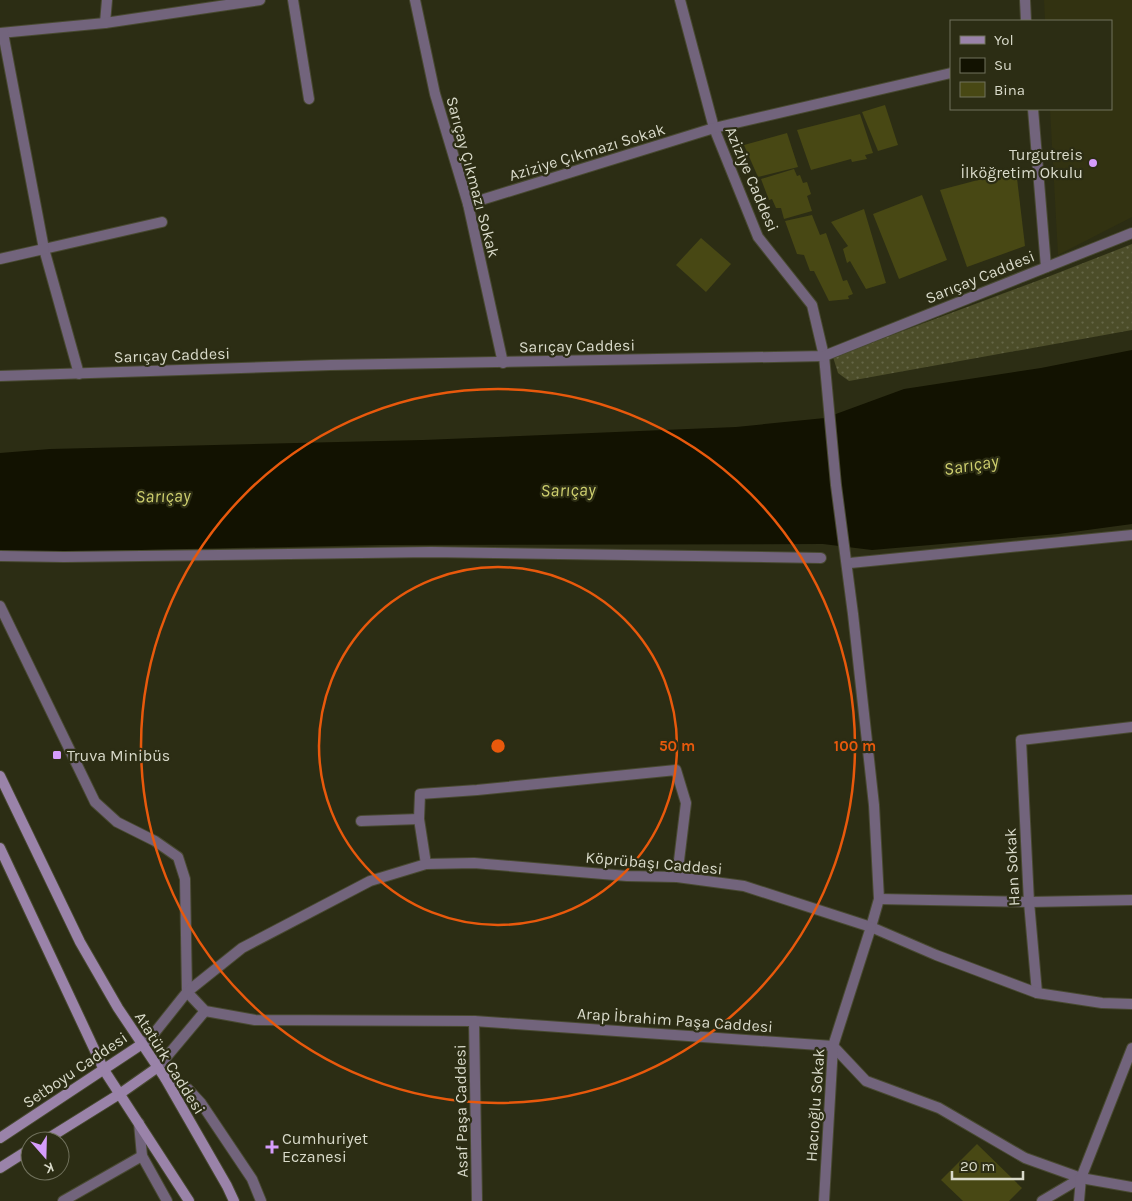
<svg xmlns="http://www.w3.org/2000/svg" width="1132" height="1201" viewBox="0 0 1132 1201" font-family="Karla,sans-serif">
<style>
.built{fill:#323211}
.grass{fill:url(#grass-dots)}
.water{fill:#121201}
.building{fill:#484814}
.lines{fill:none;stroke-linecap:round;stroke-linejoin:round}
.service-casing{stroke:#484931;stroke-width:12}
.pedestrian-casing{stroke:#484931;stroke-width:12}
.minor-casing{stroke:#484931;stroke-width:12}
.tertiary-casing{stroke:#484931;stroke-width:12}
.secondary-casing{stroke:#484931;stroke-width:12}
.service{stroke:#72647c;stroke-width:10}
.pedestrian{stroke:#72647c;stroke-width:10}
.minor{stroke:#72647c;stroke-width:10}
.tertiary{stroke:#72647c;stroke-width:10}
.secondary{stroke:#9a83a9;stroke-width:10}
.ring{fill:none;stroke:#e8590c;stroke-width:2.5}
.poi-dot{fill:#d59cfb;stroke:#2c2d14;stroke-width:2}
.labels{text-anchor:middle;dominant-baseline:central;stroke-width:4.5;stroke-linejoin:round;paint-order:stroke}
.street-label{font-size:16px;fill:#d9daca;stroke:#2c2d14}
.poi-label{font-size:16px;fill:#d9daca;stroke:#2c2d14;text-anchor:start}
.water-label{font-size:18px;font-style:italic;fill:#cccd6d;stroke:#2c2d14}
.centre{fill:#e8590c;stroke:#2c2d14;stroke-width:2.5}
.ring-label{font-size:15px;text-anchor:middle;font-weight:bold;fill:#e8590c;stroke:#2c2d14;stroke-width:4.5;stroke-linejoin:round;paint-order:stroke}
</style>
<defs>
<pattern id="grass-dots" width="8" height="8" patternUnits="userSpaceOnUse" patternTransform="scale(1.25)"><rect width="8" height="8" fill="#4c4d29"/><path d="M2 2h.1M6 6h.1" fill="none" stroke="#656647" stroke-width="1.8" stroke-linecap="round"/></pattern>
</defs>
<rect width="100%" height="100%" fill="#2c2d14"/>
<!-- built -->
<polygon class="built" points="1044,0 1132,0 1132,217 1058,255 1050,109 1111,109 1111,21 1045,21"/>
<!-- grass -->
<polygon class="grass" points="1132,244 1132,330 849,381 838,373 833,357 1045,278"/>
<!-- water -->
<polygon class="water" points="1132,350 1132,524 1058,534 872,550 823,544 380,545 0,553 0,453 50,449 423,440 736,427 825,418 904,389 1041,368"/>
<!-- building -->
<g class="building">
<polygon points="885,105 898,145 878,151 862,112"/>
<polygon points="860,114 873,153 865,155 867,159 852,162 851,159 811,170 797,130"/>
<polygon points="787,133 798,167 758,177 744,145"/>
<polygon points="794,169 797,176 800,175 803,183 807,182 811,194 807,196 812,211 784,219 781,208 776,208 772,199 769,200 761,179"/>
<polygon points="1016,170 1025,246 967,267 940,190"/>
<polygon points="922,195 947,260 899,279 873,214"/>
<polygon points="864,209 886,283 866,289 850,261 847,263 843,249 848,246 831,222"/>
<polygon points="812,215 820,235 826,233 843,281 847,280 853,294 848,296 849,299 829,301 814,271 810,271 804,255 797,254 785,221"/>
<polygon points="701,238 731,264 706,292 676,265"/>
<polygon points="977,1144 1022,1188 1009,1201 963,1201 941,1180"/>
</g>
<g class="lines">
<defs>
<g id="service">
<polyline points="293,0 309,99"/>
<polyline points="44,249 162,222"/>
<polyline points="0,556 64,557 431,552 821,558"/>
<polyline points="850,563 1132,535"/>
<polyline points="0,606 95,802 117,822 155,841 178,857 185,879 187,992"/>
<polyline points="361,821 419,819"/>
</g>
<polyline id="pedestrian" points="824,356 836,485 853,614 874,805 879,899 871,927"/>
<g id="minor">
<polyline points="415,0 435,94 468,204 503,363"/>
<polyline points="680,0 714,128 758,237 812,305 824,356"/>
<polyline points="1025,0 1026,21"/>
<polyline points="105,23 107,0"/>
<polyline points="0,33 105,23 260,0"/>
<polyline points="3,33 44,249 79,374"/>
<polyline points="1033,109 1046,267"/>
<polyline points="468,204 714,128 951,73"/>
<polyline points="0,259 44,249"/>
<polyline points="0,376 330,365 824,356 1132,233"/>
<polyline points="426,864 419,819 420,794 477,790 676,770 686,803 677,877"/>
<polyline points="879,899 1029,902 1132,900"/>
<polyline points="187,992 205,1011 255,1020 474,1021 833,1046 866,1081 939,1108 1025,1158 1081,1178 1132,1187"/>
<polyline points="1037,993 1029,902 1021,740 1132,727"/>
<polyline points="474,1021 477,1201"/>
<polyline points="142,1044 152,1036 187,992 242,948 370,881 426,864 474,863 627,876 677,877 744,886 871,927 936,955 1037,993 1102,1003 1132,1004"/>
<polyline points="158,1067 205,1011"/>
<polyline points="63,1201 142,1156"/>
<polyline points="824,1201 833,1046 871,927"/>
<polyline points="1042,1201 1081,1178"/>
<polyline points="1079,1201 1081,1178 1132,1048"/>
</g>
<g id="tertiary">
<polyline points="165,1078 188,1089 201,1103 252,1179 261,1201"/>
<polyline points="139,1123 142,1156 167,1201"/>
</g>
<g id="secondary">
<polyline points="0,776 80,942 118,1008 165,1078 227,1186 234,1201"/>
<polyline points="0,848 104,1070 189,1201"/>
<polyline points="0,1138 142,1044"/>
<polyline points="44,1141 121,1093 158,1067"/>
<polyline points="0,1168 30,1149"/>
</g>
</defs>
<!-- service casing -->
<use href="#service" class="service-casing"/>
<!-- pedestrian casing -->
<use href="#pedestrian" class="pedestrian-casing"/>
<!-- minor casing -->
<use href="#minor" class="minor-casing"/>
<!-- tertiary casing -->
<use href="#tertiary" class="tertiary-casing"/>
<!-- secondary casing -->
<use href="#secondary" class="secondary-casing"/>
<!-- service -->
<use href="#service" class="service"/>
<!-- pedestrian -->
<use href="#pedestrian" class="pedestrian"/>
<!-- minor -->
<use href="#minor" class="minor"/>
<!-- tertiary -->
<use href="#tertiary" class="tertiary"/>
<!-- secondary -->
<use href="#secondary" class="secondary"/>
</g>
<!-- distance rings -->
<g class="ring">
<circle cx="498" cy="746" r="179"/>
<circle cx="498" cy="746" r="357"/>
</g>
<!-- markers -->
<g class="poi-dot">
<circle cx="1093" cy="163" r="5"/>
<rect x="52" y="750" width="10" height="10" rx="2.5"/>
<path d="M269.5 1139.5h5v5h5v5h-5v5h-5v-5h-5v-5h5z"/>
</g>
<g class="labels">
<!-- street labels -->
<g class="street-label">
<text transform="translate(587 152) rotate(-17)">Aziziye Çıkmazı Sokak</text>
<text transform="translate(473 177) rotate(75)">Sarıçay Çıkmazı Sokak</text>
<text transform="translate(752 179) rotate(67)">Aziziye Caddesi</text>
<text transform="translate(980 277) rotate(-22)">Sarıçay Caddesi</text>
<text transform="translate(577 346) rotate(-1)">Sarıçay Caddesi</text>
<text transform="translate(172 355) rotate(-2)">Sarıçay Caddesi</text>
<text transform="translate(654 863) rotate(5)">Köprübaşı Caddesi</text>
<text transform="translate(1012 867) rotate(-93)">Han Sokak</text>
<text transform="translate(675 1020) rotate(4)">Arap İbrahim Paşa Caddesi</text>
<text transform="translate(170 1063) rotate(58)">Atatürk Caddesi</text>
<text transform="translate(75 1070) rotate(-34)">Setboyu Caddesi</text>
<text transform="translate(815 1105) rotate(-86)">Hacıoğlu Sokak</text>
<text transform="translate(461 1111) rotate(-91)">Asaf Paşa Caddesi</text>
</g>
<!-- poi labels -->
<g class="poi-label">
<text x="1083" y="154" text-anchor="end">Turgutreis<tspan x="1083" dy="18">İlköğretim Okulu</tspan></text>
<text x="67" y="755">Truva Minibüs</text>
<text x="282" y="1138">Cumhuriyet<tspan x="282" dy="18">Eczanesi</tspan></text>
</g>
<!-- water labels -->
<g class="water-label">
<text transform="translate(971 465) rotate(-9)">Sarıçay</text>
<text transform="translate(568 490) rotate(-1)">Sarıçay</text>
<text transform="translate(163 496) rotate(-1)">Sarıçay</text>
</g>
</g>
<circle cx="498" cy="746" r="8" class="centre"/>
<g class="ring-label">
<text x="677" y="751">50 m</text>
<text x="855" y="751">100 m</text>
</g>
<!-- legend -->
<rect x="950" y="20" width="162" height="90" fill="#2c2d14" stroke="#71725d"/>
<rect x="960" y="36" width="25" height="8" fill="#9a83a9" stroke="#71725d"/>
<text x="994" y="45" font-size="15" fill="#d9daca">Yol</text>
<rect x="960" y="58" width="25" height="15" fill="#121201" stroke="#71725d"/>
<text x="994" y="70" font-size="15" fill="#d9daca">Su</text>
<rect x="960" y="82" width="25" height="15" fill="#484814" stroke="#71725d"/>
<text x="994" y="95" font-size="15" fill="#d9daca">Bina</text>
<!-- north arrow -->
<g transform="translate(45 1156) rotate(160)"><circle r="24" fill="#2c2d14" stroke="#71725d"/>
<path d="M0-4L9 19L0 12L-9 19Z" fill="#d59cfb"/>
<text y="-8" font-size="14" font-weight="bold" text-anchor="middle" fill="#d9daca">K</text>
</g>
<!-- scale -->
<path d="M952 1171v8h71v-8" fill="none" stroke="#d9daca" stroke-width="2.5"/>
<text x="960" y="1171" font-size="15" fill="#d9daca" stroke="#2c2d14" stroke-width="4" paint-order="stroke">20 m</text>
</svg>
